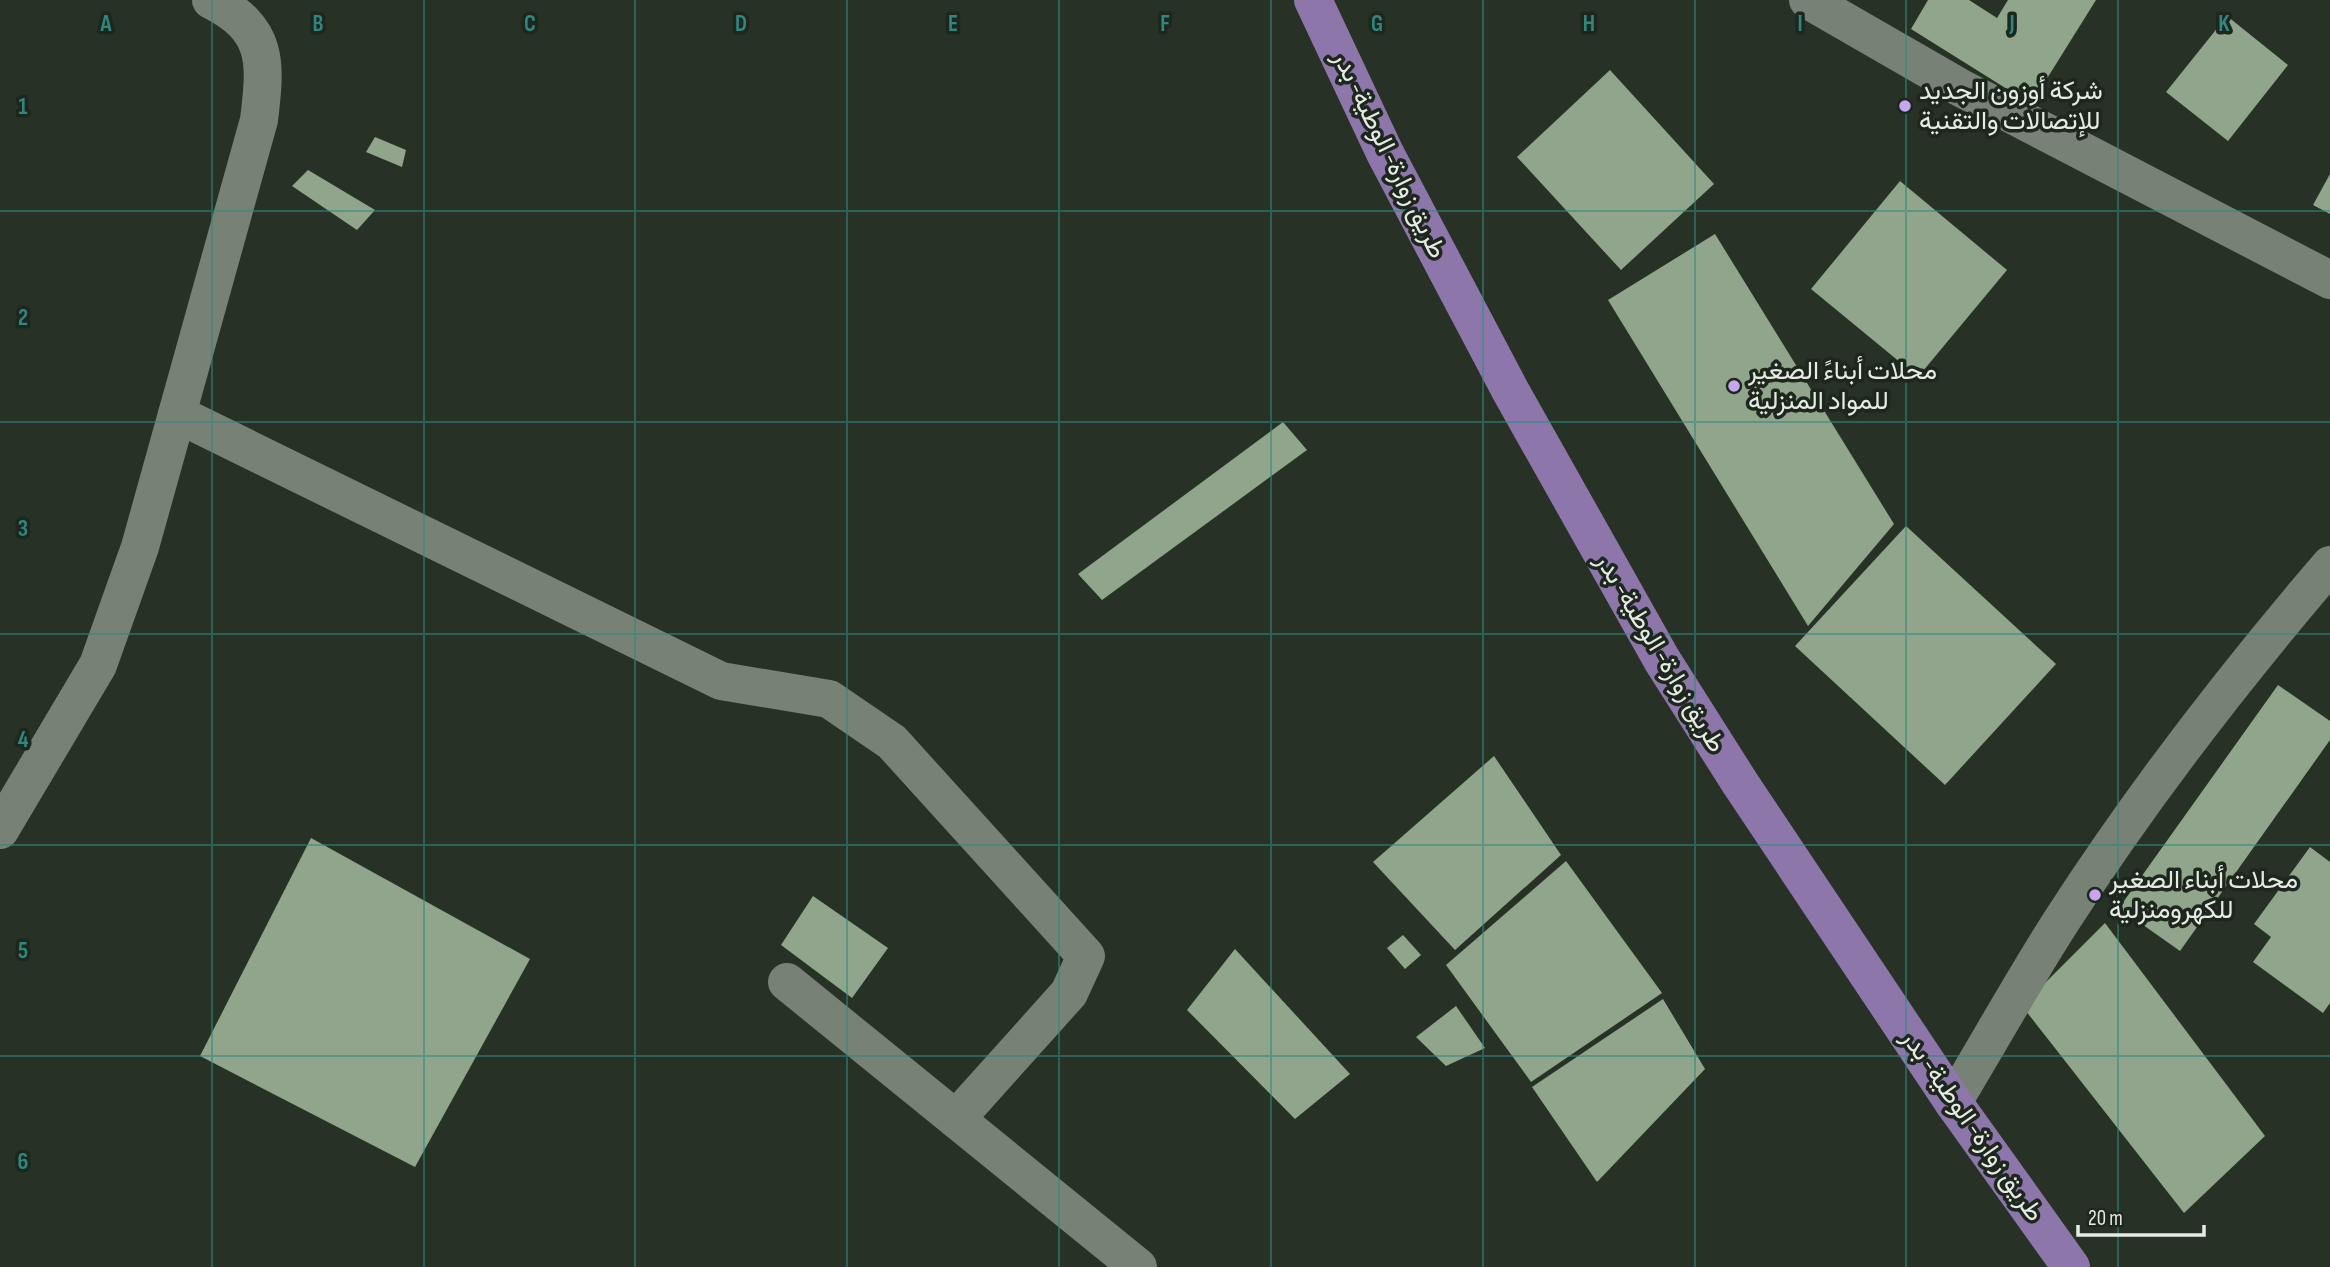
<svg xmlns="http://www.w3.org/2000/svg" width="2330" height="1267" viewBox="0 0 2330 1267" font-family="'Sofia Sans Condensed',Vazirmatn,sans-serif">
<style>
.building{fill:#90a58b}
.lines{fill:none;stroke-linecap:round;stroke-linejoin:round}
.minor{stroke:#778175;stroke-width:38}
.trunk{stroke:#8c76aa;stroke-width:38}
.grid{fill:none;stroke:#2f8880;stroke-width:2;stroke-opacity:0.55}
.poi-dot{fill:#c7a6ef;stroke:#1e271d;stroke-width:2.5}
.labels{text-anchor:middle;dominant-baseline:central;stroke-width:7;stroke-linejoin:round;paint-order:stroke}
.poi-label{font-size:26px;fill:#e5ebe4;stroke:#1e271d;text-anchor:start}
.street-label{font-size:26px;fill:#e5ebe4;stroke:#1e271d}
.grid-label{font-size:23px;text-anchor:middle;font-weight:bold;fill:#2f8880;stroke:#1e271d;stroke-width:7;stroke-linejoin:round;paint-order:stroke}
</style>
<rect width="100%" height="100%" fill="#283126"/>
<!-- building -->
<g class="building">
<polygon points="1928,0 1969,0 1997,18 2008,0 2096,0 2031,104 1911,29"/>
<polygon points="2227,16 2288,65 2228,141 2166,92"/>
<polygon points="1610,70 1714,184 1621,270 1517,157"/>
<polygon points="375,137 406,150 402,167 366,152"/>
<polygon points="308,170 375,210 357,230 292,186"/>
<polygon points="2330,174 2330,214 2313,205"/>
<polygon points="1900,181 2007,270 1918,377 1811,289"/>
<polygon points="1715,234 1894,524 1808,626 1608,300"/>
<polygon points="1283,422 1307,450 1102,600 1078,574"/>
<polygon points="1906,526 2056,664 1945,785 1795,646"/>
<polygon points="2278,685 2330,721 2330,740 2180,951 2119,908"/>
<polygon points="1494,756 1561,855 1455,950 1373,862"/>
<polygon points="311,838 530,959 415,1167 200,1056"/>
<polygon points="2310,847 2330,862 2330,1003 2323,1013 2253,962 2271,937 2254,924"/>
<polygon points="1566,861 1662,993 1531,1082 1446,965"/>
<polygon points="813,896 888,948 852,998 781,945"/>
<polygon points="2105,923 2265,1136 2184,1213 2022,1006"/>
<polygon points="1403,935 1421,955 1405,969 1387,948"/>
<polygon points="1235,949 1350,1074 1295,1119 1187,1010"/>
<polygon points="1663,999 1705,1069 1597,1182 1532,1087"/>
<polygon points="1456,1006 1485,1048 1446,1066 1416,1037"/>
</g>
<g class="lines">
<!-- minor -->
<g class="minor">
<polyline points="1808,0 1959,87 2330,280"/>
<polyline points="177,414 721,681 829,699 892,742 1086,956 1069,993 956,1119"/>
<path d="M0 830 98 665 140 547 259 120C266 62 269 29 211 0"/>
<polyline points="787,982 1138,1267"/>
<path d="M1953 1102C1990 1041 2024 979 2062 920 2142 796 2234 677 2330 565"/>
</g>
<!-- trunk -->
<polyline class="trunk" points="1313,0 1385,153 1510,390 1662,660 1740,783 1953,1102 2071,1267"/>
</g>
<!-- grid -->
<path class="grid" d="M212 0V1267M424 0V1267M635 0V1267M847 0V1267M1059 0V1267M1271 0V1267M1483 0V1267M1695 0V1267M1906 0V1267M2118 0V1267M0 211H2330M0 422H2330M0 634H2330M0 845H2330M0 1056H2330"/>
<!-- markers -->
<g class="poi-dot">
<circle cx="1905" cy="106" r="7"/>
<circle cx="1734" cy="386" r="7"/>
<circle cx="2095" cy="895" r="7"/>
</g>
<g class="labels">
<!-- poi labels -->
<g class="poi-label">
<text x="1919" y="91">شركة أوزون الجديد<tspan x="1919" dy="30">للإتصالات والتقنية</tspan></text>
<text x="1748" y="371">محلات أبناءً الصغير<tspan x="1748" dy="30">للمواد المنزلية</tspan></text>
<text x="2109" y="880">محلات أبناء الصغير<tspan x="2109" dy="30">للكهرومنزلية</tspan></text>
</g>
<!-- street labels -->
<g class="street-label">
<text transform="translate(1389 155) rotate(64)">طريق زوارة- الوطية- بدر</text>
<text transform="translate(1660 653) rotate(59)">طريق زوارة- الوطية- بدر</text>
<text transform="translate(1972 1126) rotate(55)">طريق زوارة- الوطية- بدر</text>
</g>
</g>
<g class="grid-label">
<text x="106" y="31">A</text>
<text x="318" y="31">B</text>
<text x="530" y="31">C</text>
<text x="741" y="31">D</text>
<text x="953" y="31">E</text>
<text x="1165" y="31">F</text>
<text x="1377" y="31">G</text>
<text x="1589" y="31">H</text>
<text x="1800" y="31">I</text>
<text x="2012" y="31">J</text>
<text x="2224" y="31">K</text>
<text x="23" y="114">1</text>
<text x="23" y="325">2</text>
<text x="23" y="536">3</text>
<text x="23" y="747">4</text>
<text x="23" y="958">5</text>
<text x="23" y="1169">6</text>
</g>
<!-- scale -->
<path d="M2078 1225v10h126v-10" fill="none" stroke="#e5ebe4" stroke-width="3.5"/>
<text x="2088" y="1225" font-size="21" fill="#e5ebe4" stroke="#1e271d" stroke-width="5" paint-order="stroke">20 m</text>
</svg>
